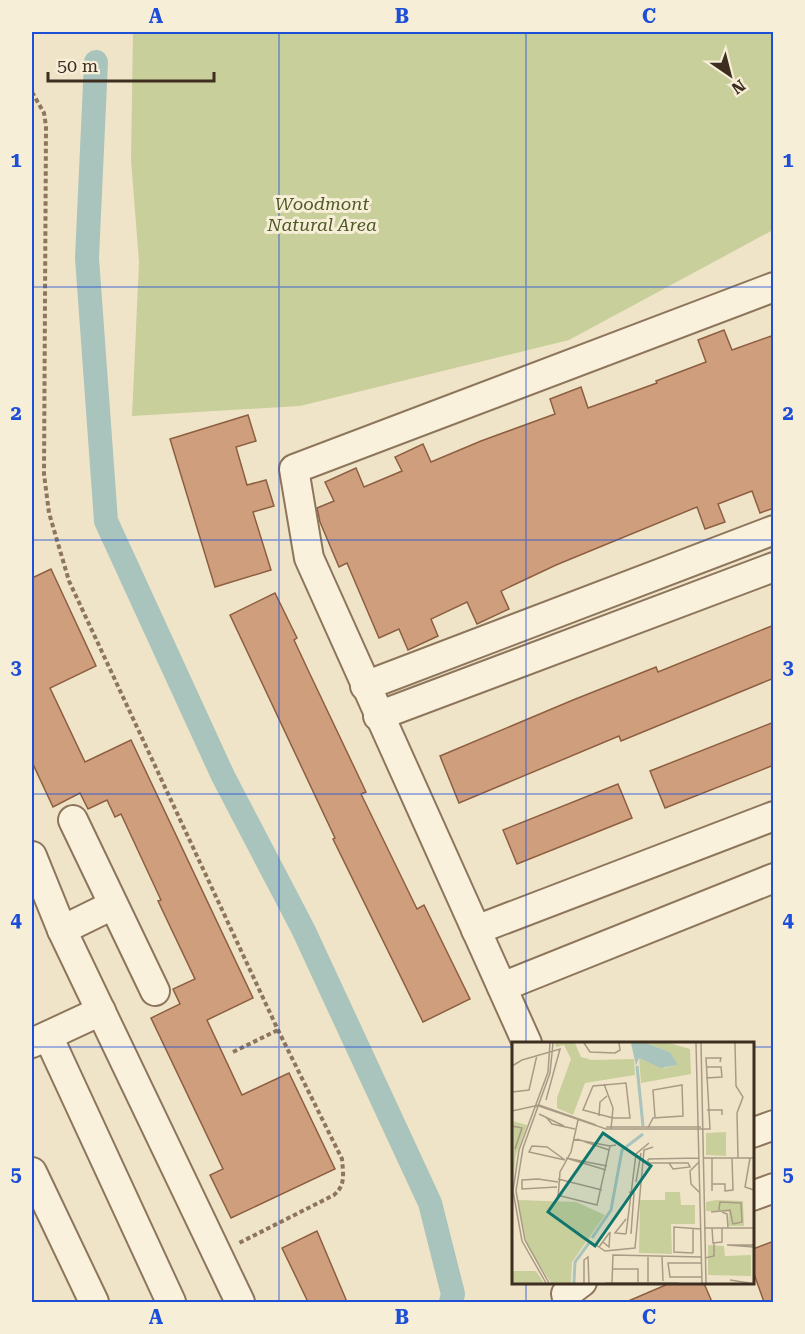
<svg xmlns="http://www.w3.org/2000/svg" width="805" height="1334" viewBox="0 0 805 1334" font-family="'Roboto Serif',serif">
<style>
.green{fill:#c9cf9b}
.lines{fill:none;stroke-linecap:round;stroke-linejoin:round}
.canal{stroke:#a9c4bc;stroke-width:24}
.building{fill:#cf9f7d;stroke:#8d5f41;stroke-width:1.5}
.minor-casing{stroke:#8d765c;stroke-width:32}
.path{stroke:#8d765c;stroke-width:4;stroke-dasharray:4.5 3;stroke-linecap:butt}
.minor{stroke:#faf1dc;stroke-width:28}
.grid{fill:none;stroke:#1d4ed8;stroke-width:1.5;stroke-opacity:0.55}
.labels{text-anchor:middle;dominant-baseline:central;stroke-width:6;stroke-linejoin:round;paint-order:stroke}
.park-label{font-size:18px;font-style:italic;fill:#4d5a26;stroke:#f7eed8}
.inset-river{fill:none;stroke:#a9c4bc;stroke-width:3}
.inset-road{fill:none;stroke:#a89b85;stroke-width:1.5}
.view{fill:#0f766e;fill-opacity:0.15;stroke:#0f766e;stroke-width:3}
.inset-edge{fill:none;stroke:#3d2e20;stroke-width:3}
.neatline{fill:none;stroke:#1d4ed8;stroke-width:2}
.grid-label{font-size:20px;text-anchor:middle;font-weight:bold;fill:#1d4ed8}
</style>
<rect width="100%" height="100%" fill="#f0e4c8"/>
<!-- green -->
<polygon class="green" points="133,32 773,32 773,230 569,340 300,406 132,416 139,262 131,160"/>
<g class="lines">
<!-- canal -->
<polyline class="canal" points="96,62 87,258 106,521 223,776 303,929 430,1203 453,1294 451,1302"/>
</g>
<!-- building -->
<g class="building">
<polygon points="724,330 732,350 774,335 774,508 760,513 752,491 718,504 725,522 705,529 697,507 556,565 501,591 509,609 477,624 467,602 431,619 438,636 408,650 399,629 379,638 347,563 339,567 320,522 317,508 334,501 325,482 356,468 364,487 402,471 395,457 423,444 431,462 481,441 555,414 550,399 581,387 588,408 657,383 656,381 706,362 698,340"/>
<polygon points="248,415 256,441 236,447 247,485 266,480 274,506 253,512 271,570 215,587 170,439"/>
<polygon points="51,569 96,666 50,688 85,762 131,740 253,998 207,1020 242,1095 289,1073 335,1169 231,1218 210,1175 223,1169 151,1018 180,1004 173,989 195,979 158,901 161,900 121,814 115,817 107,800 88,809 80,793 53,807 32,762 32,578"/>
<polygon points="275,593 297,638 294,640 308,670 366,792 361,794 417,909 424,905 470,999 423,1022 333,839 335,838 230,615"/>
<polygon points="774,625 774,678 621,741 619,736 459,803 440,756 573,700 656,667 658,672"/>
<polygon points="774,722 774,765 665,808 650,771"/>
<polygon points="618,784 632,818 517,864 503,830"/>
<polygon points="317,1231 347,1302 308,1302 282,1248"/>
<polygon points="774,1241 774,1302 764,1302 753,1271 753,1249"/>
<polygon points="675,1281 703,1281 712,1302 626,1302"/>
</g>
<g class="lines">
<defs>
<g id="minor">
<polyline points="365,686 774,530"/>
<polyline points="378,716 774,567"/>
<polyline points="73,820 155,991"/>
<polyline points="32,856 62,930 240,1302"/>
<polyline points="62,930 113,905"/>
<polyline points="476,930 774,816"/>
<polyline points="502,987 774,878"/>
<polyline points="48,1036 171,1302"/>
<polyline points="32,1043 101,1011"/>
<polyline points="527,1043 309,558 294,469 774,287"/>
<polyline points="752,1133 774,1125"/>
<polyline points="32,1172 94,1302"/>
<polyline points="752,1196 774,1188"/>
<polyline points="566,1294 582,1282"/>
</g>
</defs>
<!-- minor casing -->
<use href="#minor" class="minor-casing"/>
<!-- path -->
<g class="path">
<path d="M32 92 44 113 46 126 44 474 49 513 69 581 278 1030 342 1159C343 1173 346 1185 334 1195L239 1243"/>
<polyline points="233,1052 278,1030"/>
</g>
<!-- minor -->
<use href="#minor" class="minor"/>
</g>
<!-- grid -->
<path class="grid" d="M279 32V1302M526 32V1043M32 287H774M32 540H774M32 794H774M32 1047H514M752 1047H774M526 1282V1302"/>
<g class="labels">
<!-- park labels -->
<g class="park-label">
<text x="322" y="203">Woodmont<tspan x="322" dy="21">Natural Area</tspan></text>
</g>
</g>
<!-- overview -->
<g transform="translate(512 1042)">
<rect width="242" height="242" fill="#f0e4c8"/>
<path d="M43 1H63L69 15 80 18 122 17 123 33 73 41 61 73 45 66V56L59 17 52 3 44 5ZM134 1H157L178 7 179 32 129 41 127 16 153 26 165 23 158 10ZM0 79 15 83 4 113 0 147ZM214 90V114L194 113V91ZM153 150H168L169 163H183V182H159L160 212 127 211 128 158H153ZM6 158 64 160 93 173 60 220 59 241H39L15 203ZM204 158 231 159 232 184H216L217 170 194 169V160ZM196 203 212 204 213 214 239 213V234L196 233ZM0 229H24L32 241H0Z" fill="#c9cf9b"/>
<path d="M119 1H134L158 10 166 23 149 26 127 16 124 24Z" fill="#a9c4bc"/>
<path class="inset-river" d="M125 24 131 84M80 196 99 168 110 108 131 92M62 241 63 220 77 201"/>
<path class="inset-road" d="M72 1 78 10 103 11 108 8 107 1M184 1 190 241M189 1 194 241M223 1 224 44 231 55 225 71 226 116M0 24 10 18 48 7 34 58M194 25H209L210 35 194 36M114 41 118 76H101L71 68 81 44ZM92 42 101 66 99 87M0 50 17 48 25 13M24 63 94 87H198L194 16H209L208 20M195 68H210V73M0 69 27 63 84 83M27 72 52 84M87 74 88 60 95 54M34 75 40 82 63 87M0 84 10 86 3 107M94 85H189M136 86 141 76 171 74 170 43 141 48 143 75M61 97 98 104M65 97 97 108M20 104 35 105 53 118 17 110ZM54 116 94 128M54 116 95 124M191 116H242M200 116V149M238 116 233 145 242 148M136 117V121H176L178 125 161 127 157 121M136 117 187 116M187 120 178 129 179 142 187 150M46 137 90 148M124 140 129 111M10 142V138L26 137 46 140M10 142V147L45 145M200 142H213V149L221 148 220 116M117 150 122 151 119 192M45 153 85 163 98 104 104 103M46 157 48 130 59 110 66 78M207 168 208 160 229 161 230 180 221 182M199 170 218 168 221 182M210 170 215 172 216 186M114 177 103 191 114 192M193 186H242M200 186 201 201 210 200V186M181 187V211M114 192 124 112 137 101M75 197 93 209 123 206 132 108 141 105M91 200 97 205 98 190M242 203H215L242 205M87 205 98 190M181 211 162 210V185L189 187M136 214V240M150 214 151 239M193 216 202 214V201M189 221H156L158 235H190M100 227H126V240M218 238 237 241M34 241 10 199 1 149 7 108 36 30 38 1M37 241 13 198 4 149 11 106 38 31 41 1M72 241V218L76 215 77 241M93 241H167M100 241 101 213 189 215"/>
<path class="view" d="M91 91 139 124 83 204 36 170Z"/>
<rect width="242" height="242" class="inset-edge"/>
</g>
<!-- border -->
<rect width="805" height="1334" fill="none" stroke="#f7eed8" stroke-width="66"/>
<!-- north arrow -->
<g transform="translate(730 75) rotate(145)" stroke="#f7eed8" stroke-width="4.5" paint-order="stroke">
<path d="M0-4.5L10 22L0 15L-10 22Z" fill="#3d2e20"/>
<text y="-9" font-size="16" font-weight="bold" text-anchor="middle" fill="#3d2e20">N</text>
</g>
<!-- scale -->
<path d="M48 72v9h166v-9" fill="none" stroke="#3d2e20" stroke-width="3"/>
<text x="57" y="72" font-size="18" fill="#3d2e20" stroke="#f7eed8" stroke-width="4.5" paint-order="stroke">50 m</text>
<rect x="33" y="33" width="739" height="1268" class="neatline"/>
<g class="grid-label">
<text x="156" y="23">A</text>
<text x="402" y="23">B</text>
<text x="649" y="23">C</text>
<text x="16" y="167">1</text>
<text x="788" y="167">1</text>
<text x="16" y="420">2</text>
<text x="788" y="420">2</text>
<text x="16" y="674">3</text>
<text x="788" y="674">3</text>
<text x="16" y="927">4</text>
<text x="788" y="927">4</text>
<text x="16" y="1181">5</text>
<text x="788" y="1181">5</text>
<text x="156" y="1324">A</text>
<text x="402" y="1324">B</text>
<text x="649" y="1324">C</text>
</g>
</svg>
